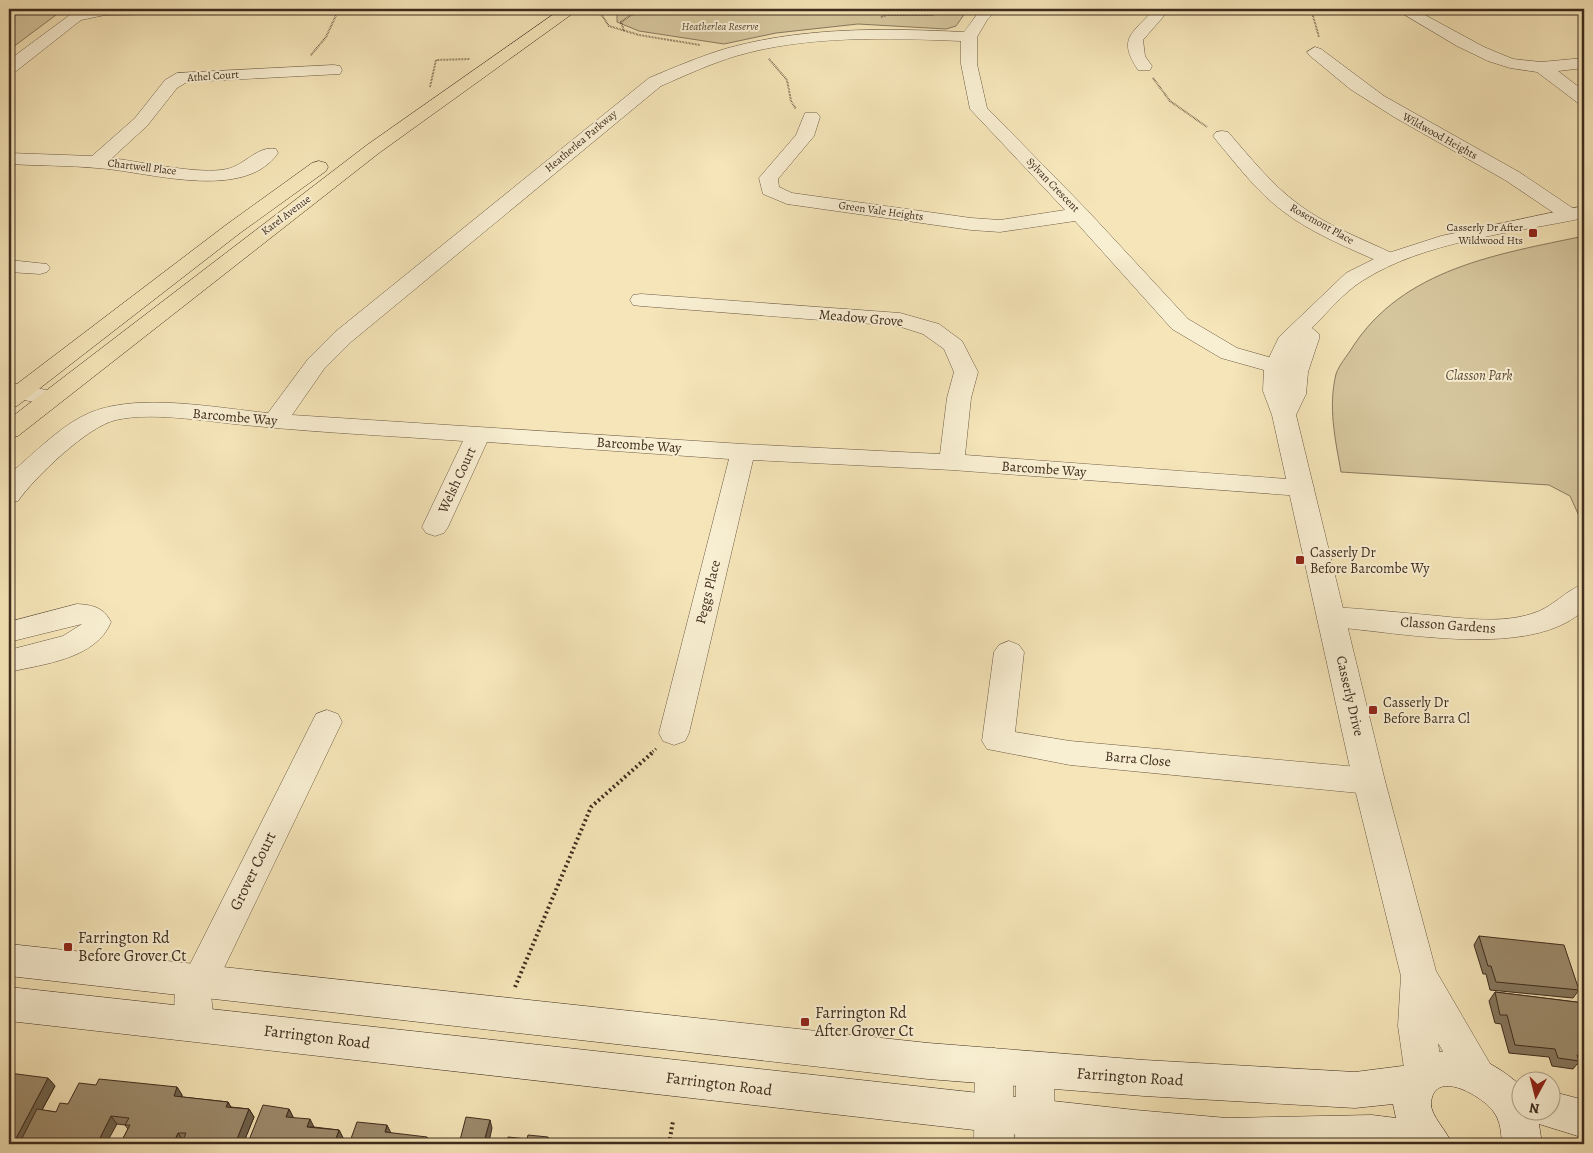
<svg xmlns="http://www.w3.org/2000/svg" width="1593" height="1153" viewBox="0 0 1593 1153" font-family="Alegreya,serif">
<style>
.green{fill:#d6c69e;stroke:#8a795e}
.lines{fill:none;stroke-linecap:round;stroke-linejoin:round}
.minor-casing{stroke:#6c5a44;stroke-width:1}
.tertiary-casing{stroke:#6c5a44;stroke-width:1}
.secondary-casing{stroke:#3e2c1e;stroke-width:1}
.primary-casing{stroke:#3e2c1e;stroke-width:1}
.path-far2{stroke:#3e2c1e;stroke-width:2;stroke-dasharray:0.5 1;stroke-linecap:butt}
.path-far1{stroke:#3e2c1e;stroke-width:3;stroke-dasharray:1 2.5;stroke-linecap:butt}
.path{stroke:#3e2c1e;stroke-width:4;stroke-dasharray:2 3;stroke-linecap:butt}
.minor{fill:#f8eed1;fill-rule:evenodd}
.tertiary{fill:#f8eed1;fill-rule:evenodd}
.secondary{fill:#f8eed1;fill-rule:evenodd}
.primary{fill:#f5e5b8;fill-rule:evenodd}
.wall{fill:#87785f;stroke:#3e2c1e}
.shaded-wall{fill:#6e624d;stroke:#3e2c1e}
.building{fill:#9d8c6e;stroke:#3e2c1e}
.poi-dot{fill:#8f2418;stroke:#f8eed1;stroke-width:2}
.labels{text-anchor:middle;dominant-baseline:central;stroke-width:4;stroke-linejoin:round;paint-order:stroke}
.far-park-label{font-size:11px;font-style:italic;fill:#5c4b38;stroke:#f8eed1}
.far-street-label{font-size:11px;fill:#3e2c1e;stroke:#f8eed1}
.far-poi-label{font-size:11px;fill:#3e2c1e;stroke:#f8eed1;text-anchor:end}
.street-label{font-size:14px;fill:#3e2c1e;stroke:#f8eed1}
.park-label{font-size:14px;font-style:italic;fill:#5c4b38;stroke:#f8eed1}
.poi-label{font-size:14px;fill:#3e2c1e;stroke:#f8eed1;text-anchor:start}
.near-street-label{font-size:16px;fill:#3e2c1e;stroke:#f8eed1}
.near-poi-label{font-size:16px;fill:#3e2c1e;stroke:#f8eed1;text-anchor:start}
</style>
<rect width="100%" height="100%" fill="#f5e5b8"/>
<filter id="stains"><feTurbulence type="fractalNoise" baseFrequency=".004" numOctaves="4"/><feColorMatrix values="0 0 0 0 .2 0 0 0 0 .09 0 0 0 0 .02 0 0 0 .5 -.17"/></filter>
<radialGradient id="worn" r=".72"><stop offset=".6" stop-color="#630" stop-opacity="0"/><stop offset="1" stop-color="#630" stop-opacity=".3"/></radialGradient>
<!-- green -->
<g class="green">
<polygon points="9,9 64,9 9,50"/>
<polygon points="610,9 968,9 956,26 946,29 858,24 776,33 724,44 639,31 617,22 617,12"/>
<path d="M1584 236V519L1580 518 1570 496 1549 485 1341 472C1335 438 1328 407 1336 374 1339 365 1347 356 1352 348 1403 268 1499 254 1584 236Z"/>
</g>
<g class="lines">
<defs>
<g id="minor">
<polygon points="91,9 179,9 171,14 105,15 81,20 15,72 9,73 9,60 71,14"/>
<path d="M981 9H998L987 20 977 37V64L987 108 1087 210 1188 319 1237 348 1304 367 1308 372 1304 377 1296 379 1221 358 1172 329 1075 221 1000 232 971 230 787 204 763 194 759 178 796 135 805 113H817L820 117 814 136 778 179 779 187 792 193 971 218 1000 220 1065 210 970 109 961 64V41C887 38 808 35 736 56 710 64 686 75 661 86L351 342 324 369 292 415 743 444 940 454 947 398 954 372 944 349 923 334 898 326 641 306 633 305 630 300 633 295 641 294 900 313 939 324 962 341 978 372 971 398 965 455 1301 480 1310 482 1314 488 1310 494 1301 496 952 470 753 460 689 733 685 741 674 745 663 741 659 733 729 459 487 442 448 527 444 533 435 536 426 533 422 527 463 441C394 436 325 433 255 426 214 423 155 411 116 420 88 426 35 477 18 501L9 503V477L13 471C33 454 58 429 81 417 129 390 215 408 268 413L308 359 335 332 649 78C675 67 701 56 728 48 805 27 885 28 964 32Z"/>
<path d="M1154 9H1170L1143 40 1145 56 1152 66 1150 70H1138C1116 37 1134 33 1154 9Z"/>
<polygon points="1395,9 1414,9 1484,47 1513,59 1541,62 1584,58 1584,68 1558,71 1584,91 1584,104 1578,103 1537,72 1510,68 1488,61 1457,46"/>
<polygon points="1577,9 1584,9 1584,15 1579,13"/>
<polygon points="1315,47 1321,49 1384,96 1519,172 1577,211 1580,215 1577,219 1563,219 1505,180 1394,117 1350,89 1309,55 1307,52"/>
<path d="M334 65 340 66 342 70 340 74 187 82 177 88 147 126 112 158C141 162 201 175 227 169 245 165 258 145 276 149L278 153C244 203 146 171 97 168 67 165 38 166 9 164V153L92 156 135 118 165 80 177 73Z"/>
<path d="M1222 131 1228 132C1250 157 1271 184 1298 204 1327 226 1363 239 1396 255L1399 259 1396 263 1389 265 1382 263C1349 248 1313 234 1284 212 1257 192 1237 165 1216 140L1213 136 1216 132Z"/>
<polygon points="9,260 47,264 50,268 47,272 40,274 9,272"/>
<path d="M9 384H21L58 393 62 398 58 403C43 407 25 398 9 398Z"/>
<path d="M1584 584V610C1531 660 1400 632 1332 627L1322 624 1318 617 1322 610 1332 607C1368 609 1404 613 1439 616 1469 619 1502 623 1531 614 1553 608 1565 590 1584 584Z"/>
<path d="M77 604C93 605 103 607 111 622 96 659 44 664 9 672V650L63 636 82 624 9 642V622Z"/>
<polygon points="1009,641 1019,645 1024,652 1015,732 1070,741 1369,768 1380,772 1385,781 1380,790 1369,794 1070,765 987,749 982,741 994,652 999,645"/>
<path d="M327 710 338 714 342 722 211 995 214 1023 208 1035 195 1040 182 1035C176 1021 173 1009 175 994L312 722 316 714Z"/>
<polygon points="994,1048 1007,1053 1013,1066 1014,1144 974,1144 975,1066 981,1053"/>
<polygon points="1035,1052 1048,1057 1054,1070 1055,1144 1015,1144 1016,1070 1022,1057"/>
</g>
<path id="tertiary" d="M1584 206V218C1513 233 1424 241 1362 281 1343 293 1327 313 1312 328L1319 334V339L1308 372 1306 394 1296 415 1385 781 1436 971 1496 1074 1490 1087 1477 1092 1464 1087 1438 1043 1443 1075 1438 1088 1424 1093 1410 1088 1405 1075 1398 1026 1401 976 1353 781 1272 415 1263 391 1264 368 1279 337 1346 273 1382 255 1441 236Z"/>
<path id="secondary" d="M9 944 928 1043 1144 1060 1355 1072 1410 1065C1444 1035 1492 1060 1520 1085V1110H1550V1091L1584 1100V1138L1539 1124 1542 1144H1502C1501 1133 1501 1121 1493 1111 1482 1096 1433 1067 1431 1104 1431 1116 1447 1131 1452 1144H1098L9 1021V987L1135 1110 1227 1118 1372 1115 1396 1118 1393 1104 1355 1108 1144 1096 928 1079 9 976Z"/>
<g id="primary">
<polygon points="561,9 579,9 379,153 18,436 9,438 9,419 367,145"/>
<polygon points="319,161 326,163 328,167 326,171 240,233 17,406 9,408 9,390 226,225 312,163"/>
</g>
</defs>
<!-- minor casing -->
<use href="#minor" class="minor-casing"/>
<!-- tertiary casing -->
<use href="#tertiary" class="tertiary-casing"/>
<!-- secondary casing -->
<use href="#secondary" class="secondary-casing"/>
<!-- primary casing -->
<use href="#primary" class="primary-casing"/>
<!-- path-far2 -->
<g class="path-far2">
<polyline points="590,9 599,11 609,26 639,35 700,45"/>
<polyline points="1311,9 1319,37"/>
<polyline points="881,17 887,15 932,15 940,9"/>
<polyline points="624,31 621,22 640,9"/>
<polyline points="311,55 326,37 339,9"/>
<polyline points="769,59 787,80 791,101 796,109"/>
<polyline points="1153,78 1170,101 1207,127"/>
<polyline points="430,87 436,60 470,59"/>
</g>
<!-- path-far1 -->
<polyline class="path-far1" points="650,754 657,748"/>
<!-- path -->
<g class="path">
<polyline points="515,987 591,807 652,753"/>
<polyline points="669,1144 673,1121"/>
</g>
<!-- minor -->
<use href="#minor" class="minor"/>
<!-- tertiary -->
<use href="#tertiary" class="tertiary"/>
<!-- secondary -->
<use href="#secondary" class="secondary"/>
<!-- primary -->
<use href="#primary" class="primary"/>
</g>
<!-- wall -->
<g class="wall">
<polygon points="1479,936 1579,990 1573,998 1490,990 1486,974 1483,974 1474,945"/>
<polygon points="1495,992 1584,1003 1584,1065 1577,1064 1573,1069 1552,1066 1549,1057 1509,1053 1501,1024 1495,1023 1489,1001"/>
<polygon points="48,1078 55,1086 42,1110 56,1112 68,1104 177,1087 182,1095 182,1097 228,1102 231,1107 249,1109 254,1117 243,1144 120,1144 128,1129 125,1125 117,1124 9,1144"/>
<polygon points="289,1109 293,1117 293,1118 314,1127 339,1130 343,1138 340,1144 251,1144 249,1140"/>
</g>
<!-- shaded-wall -->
<g class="shaded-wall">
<polygon points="48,1078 55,1086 23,1144 13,1144"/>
<polygon points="177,1087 182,1095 179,1104 174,1096"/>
<polygon points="228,1102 232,1110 226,1107"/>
<polygon points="249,1109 254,1117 243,1144 235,1144"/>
<polygon points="289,1109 293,1117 290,1125 286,1117"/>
<polygon points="111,1116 117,1124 106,1144 97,1144"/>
<polygon points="310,1119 314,1127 307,1127"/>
<polygon points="490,1120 492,1128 489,1142 490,1144 487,1144 485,1138"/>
<polygon points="387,1125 391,1133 385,1132"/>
<polygon points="339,1130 343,1138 340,1144 334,1144"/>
<polygon points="178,1133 184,1141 182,1144 173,1144"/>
<polygon points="427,1137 430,1144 425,1144"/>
<polygon points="548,1137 550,1144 546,1144"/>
</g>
<!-- building -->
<g class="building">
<polygon points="1479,936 1564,945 1579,990 1496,982 1491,966 1488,966"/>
<polygon points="1495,992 1584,1003 1584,1056 1577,1055 1579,1061 1558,1058 1555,1049 1515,1045 1507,1015 1500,1015"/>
<polygon points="9,1073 48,1078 13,1144 9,1144"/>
<polygon points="99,1079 177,1087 174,1096 228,1102 226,1107 249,1109 235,1144 181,1144 186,1133 178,1133 173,1144 120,1144 130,1125 125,1125 129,1118 111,1116 97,1144 19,1144 37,1109 56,1112 60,1103 68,1104 79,1083 96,1085"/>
<polygon points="263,1105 289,1109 286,1117 310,1119 307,1127 339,1130 334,1144 266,1144 267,1142 249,1140"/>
<polygon points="466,1117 490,1120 485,1138 487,1138 486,1142 506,1144 508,1137 527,1139 528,1135 548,1137 546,1144 459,1144"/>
<polygon points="357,1122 387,1125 385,1132 427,1137 425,1144 349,1144"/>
<polygon points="559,1140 593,1144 558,1144"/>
</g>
<!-- markers -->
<g class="poi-dot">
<rect x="1528" y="228" width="10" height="10" rx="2.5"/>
<rect x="1295" y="555" width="10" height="10" rx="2.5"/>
<rect x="1368" y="705" width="10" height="10" rx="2.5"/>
<rect x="63" y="942" width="10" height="10" rx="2.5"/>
<rect x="800" y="1017" width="10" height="10" rx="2.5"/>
</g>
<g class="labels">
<!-- far-park labels -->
<g class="far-park-label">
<text x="720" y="26">Heatherlea Reserve</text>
</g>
<!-- far-street labels -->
<g class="far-street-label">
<text transform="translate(213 76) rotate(-4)">Athel Court</text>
<text transform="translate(1440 136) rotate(29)">Wildwood Heights</text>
<text transform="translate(581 141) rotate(-40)">Heatherlea Parkway</text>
<text transform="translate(142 167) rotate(7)">Chartwell Place</text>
<text transform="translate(1053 185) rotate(46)">Sylvan Crescent</text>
<text transform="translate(881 211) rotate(8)">Green Vale Heights</text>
<text transform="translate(286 215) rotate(-37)">Karel Avenue</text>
<text transform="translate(1322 224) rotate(29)">Rosemont Place</text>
</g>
<!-- far-poi labels -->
<g class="far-poi-label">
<text x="1523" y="227">Casserly Dr After<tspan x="1523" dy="13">Wildwood Hts</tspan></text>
</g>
<!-- street labels -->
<g class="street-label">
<text transform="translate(861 318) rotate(5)">Meadow Grove</text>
<text transform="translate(235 417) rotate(5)">Barcombe Way</text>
<text transform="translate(639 445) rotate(4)">Barcombe Way</text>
<text transform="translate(1044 469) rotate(4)">Barcombe Way</text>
<text transform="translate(457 480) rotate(-65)">Welsh Court</text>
<text transform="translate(708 592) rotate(-76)">Peggs Place</text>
<text transform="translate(1448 625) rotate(4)">Classon Gardens</text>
<text transform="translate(1350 696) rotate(77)">Casserly Drive</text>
<text transform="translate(1138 759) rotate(5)">Barra Close</text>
</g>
<!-- park labels -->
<g class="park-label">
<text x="1479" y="375">Classon Park</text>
</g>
<!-- poi labels -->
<g class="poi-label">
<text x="1310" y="552">Casserly Dr<tspan x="1310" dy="16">Before Barcombe Wy</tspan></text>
<text x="1383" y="702">Casserly Dr<tspan x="1383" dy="16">Before Barra Cl</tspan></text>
</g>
<!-- near-street labels -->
<g class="near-street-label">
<text transform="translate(253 871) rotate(-64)">Grover Court</text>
<text transform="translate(317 1037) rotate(7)">Farrington Road</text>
<text transform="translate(1130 1077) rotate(4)">Farrington Road</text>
<text transform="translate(719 1084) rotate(7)">Farrington Road</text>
</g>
<!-- near-poi labels -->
<g class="near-poi-label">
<text x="78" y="938">Farrington Rd<tspan x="78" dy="18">Before Grover Ct</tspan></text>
<text x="815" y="1013">Farrington Rd<tspan x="815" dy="18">After Grover Ct</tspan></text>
</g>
</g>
<!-- margin -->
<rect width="1593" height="1153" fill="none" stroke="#f5e5b8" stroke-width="30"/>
<rect x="10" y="10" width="1573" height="1133" fill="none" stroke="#3e2c1e" stroke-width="2.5"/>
<rect x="15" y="15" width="1563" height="1123" fill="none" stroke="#3e2c1e"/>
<!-- north arrow -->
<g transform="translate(1536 1096) rotate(187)"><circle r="24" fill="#f8eed1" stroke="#aea089"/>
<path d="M0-4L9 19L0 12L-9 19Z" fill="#8f2418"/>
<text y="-8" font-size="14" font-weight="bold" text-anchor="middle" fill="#3e2c1e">N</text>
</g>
<rect width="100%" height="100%" filter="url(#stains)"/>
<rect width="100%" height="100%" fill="url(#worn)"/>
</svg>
